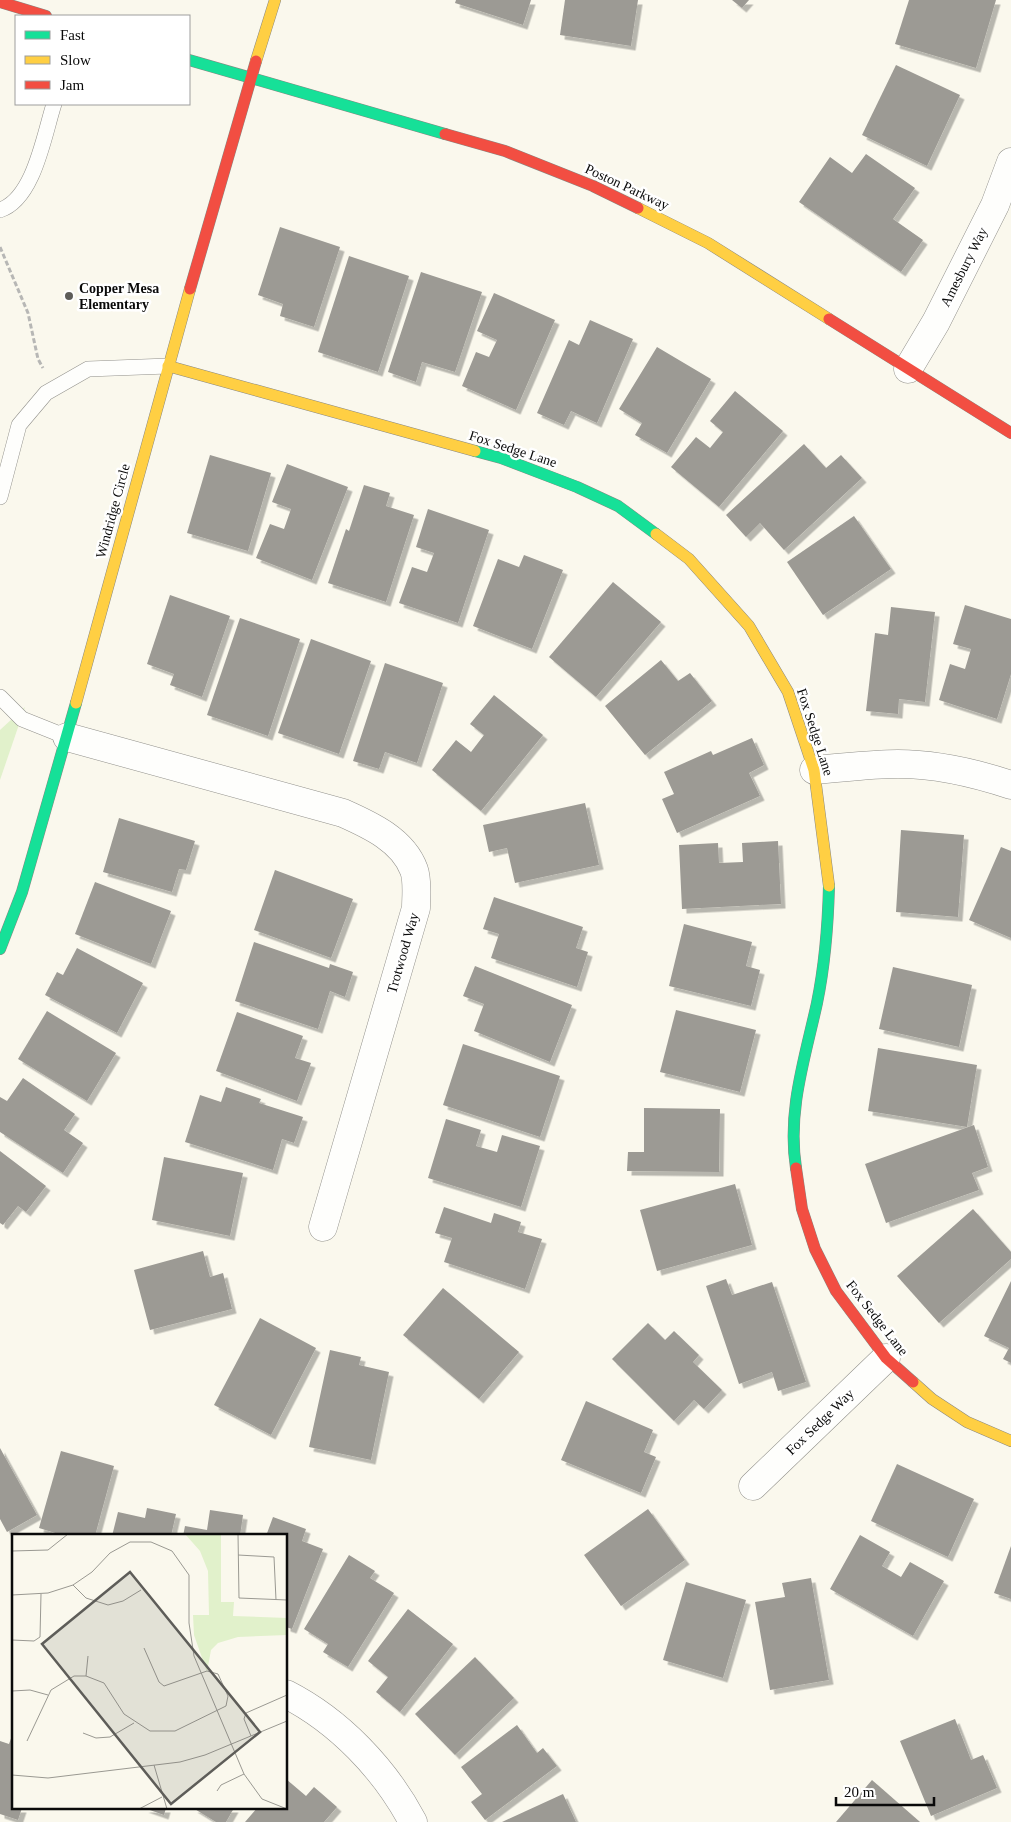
<svg xmlns="http://www.w3.org/2000/svg" width="1011" height="1822" viewBox="0 0 1011 1822" font-family="Georgia,serif">
<style>
.green{fill:#e1f1cb}
.building{fill:#9c9a94;filter:url(#shadow)}
.lines{fill:none;stroke-linecap:round;stroke-linejoin:round}
.lane-casing{stroke:#92918c;stroke-width:16}
.street-casing{stroke:#92918c;stroke-width:29}
.fast-casing{stroke:#898883;stroke-width:12}
.slow-casing{stroke:#898883;stroke-width:12}
.jam-casing{stroke:#898883;stroke-width:12}
.path{stroke:#b7b7b5;stroke-width:3;stroke-dasharray:5 2.5;stroke-linecap:butt}
.lane{stroke:#fefefc;stroke-width:15}
.street{stroke:#fefefc;stroke-width:28}
.fast{stroke:#16e098;stroke-width:11}
.slow{stroke:#ffcf43;stroke-width:11}
.jam{stroke:#f24e42;stroke-width:11}
.poi-dot{fill:#5e5d59;stroke:#fff;stroke-width:2}
.labels{text-anchor:middle;dominant-baseline:central;stroke-width:5;stroke-linejoin:round;paint-order:stroke}
.street-label{font-size:14px;fill:#0a0a0a;stroke:#fff}
.poi-label{font-size:14px;font-weight:bold;fill:#0a0a0a;stroke:#fff;text-anchor:start}
.inset-road{fill:none;stroke:#9a9992;stroke-width:1}
.view{fill:#5e5d59;fill-opacity:0.15;stroke:#5e5d59;stroke-width:2.5}
.inset-edge{fill:none;stroke:#0a0a0a;stroke-width:2.5}
</style>
<defs>
<filter id="shadow"><feDropShadow dx="4.5" dy="4.5" stdDeviation="0" flood-color="#0004"/></filter>
</defs>
<rect width="100%" height="100%" fill="#faf8ed"/>
<!-- green -->
<polygon class="green" points="25,707 0,780 0,730"/>
<!-- building -->
<g class="building">
<polygon points="456,0 531,0 523,25 455,3"/>
<polygon points="565,0 638,0 631,46 560,35"/>
<polygon points="732,0 749,0 742,8"/>
<polygon points="909,0 996,0 976,68 895,44"/>
<polygon points="896,65 960,95 927,166 862,135"/>
<polygon points="866,154 915,188 893,219 923,240 901,272 799,202 830,157 852,173"/>
<polygon points="280,227 340,247 314,327 280,316 283,304 258,295"/>
<polygon points="349,256 409,276 378,372 318,352"/>
<polygon points="421,272 482,292 455,372 422,362 416,382 388,372"/>
<polygon points="494,293 555,320 516,410 462,386 476,352 489,357 497,340 477,331"/>
<polygon points="590,320 633,339 597,423 571,411 564,425 537,413 569,340 579,345"/>
<polygon points="657,347 711,379 667,453 635,435 642,423 619,409"/>
<polygon points="735,391 783,431 719,507 671,467 696,437 710,448 723,432 710,421"/>
<polygon points="804,444 826,468 841,455 862,478 784,550 760,523 746,537 726,515"/>
<polygon points="210,455 271,473 248,551 187,533"/>
<polygon points="287,464 348,487 312,580 256,558 270,524 284,529 291,509 272,502"/>
<polygon points="364,485 390,493 386,506 414,515 386,602 328,583 346,529 349,531"/>
<polygon points="428,509 489,530 458,623 399,603 412,567 427,572 434,553 416,547"/>
<polygon points="854,516 891,569 823,615 787,562"/>
<polygon points="524,555 563,570 532,649 473,626 498,559 519,567"/>
<polygon points="613,582 661,622 596,697 549,657"/>
<polygon points="170,595 230,616 202,697 170,685 174,674 147,664"/>
<polygon points="965,605 1011,619 1011,674 997,719 939,700 950,664 965,669 971,649 953,644"/>
<polygon points="891,607 935,612 925,702 899,699 898,714 866,711 875,633 888,635"/>
<polygon points="240,618 300,639 268,736 207,715"/>
<polygon points="311,639 371,661 339,754 278,733"/>
<polygon points="661,660 678,681 690,673 712,701 645,755 605,706"/>
<polygon points="385,663 443,683 417,763 385,752 379,769 353,761"/>
<polygon points="494,695 543,735 481,811 432,770 456,740 471,752 484,735 470,724"/>
<polygon points="752,738 764,765 749,773 760,796 677,833 662,799 674,794 664,772 711,751 713,755"/>
<polygon points="585,803 599,865 515,883 507,848 489,852 483,825"/>
<polygon points="119,818 195,841 186,870 179,869 172,892 103,872"/>
<polygon points="901,830 964,835 958,917 896,912"/>
<polygon points="778,841 781,904 682,909 679,845 718,843 719,863 743,862 742,843"/>
<polygon points="1001,847 1011,851 1011,938 969,920"/>
<polygon points="275,870 353,899 331,958 254,930"/>
<polygon points="95,882 171,911 151,964 75,934"/>
<polygon points="494,897 583,927 576,948 588,952 577,987 491,958 499,934 483,929"/>
<polygon points="684,924 752,942 746,966 760,970 751,1006 669,986"/>
<polygon points="254,942 329,968 330,964 353,972 345,997 330,991 318,1029 235,1001"/>
<polygon points="77,948 143,983 117,1033 45,995 57,972 63,975"/>
<polygon points="475,966 572,1005 550,1062 474,1031 484,1004 463,996"/>
<polygon points="893,967 972,985 959,1047 879,1029"/>
<polygon points="676,1010 756,1030 740,1092 660,1072"/>
<polygon points="47,1011 116,1053 87,1101 18,1059"/>
<polygon points="237,1012 303,1036 295,1058 311,1063 297,1101 216,1071"/>
<polygon points="463,1044 560,1076 540,1137 443,1105"/>
<polygon points="878,1048 977,1065 967,1127 868,1111"/>
<polygon points="23,1078 75,1114 64,1130 83,1143 63,1173 0,1132 0,1097 7,1101"/>
<polygon points="226,1087 261,1099 259,1103 303,1117 294,1143 282,1139 273,1170 185,1142 200,1095 221,1102"/>
<polygon points="644,1108 720,1109 719,1172 627,1171 628,1152 644,1152"/>
<polygon points="446,1119 481,1130 476,1146 497,1152 502,1135 540,1146 521,1207 428,1178"/>
<polygon points="974,1125 988,1167 972,1173 979,1190 886,1223 865,1164"/>
<polygon points="0,1151 46,1186 26,1212 18,1206 3,1225 0,1223"/>
<polygon points="164,1157 243,1173 230,1236 152,1220"/>
<polygon points="735,1184 752,1245 657,1271 640,1210"/>
<polygon points="444,1207 491,1223 494,1213 521,1222 518,1232 542,1239 525,1289 444,1262 452,1238 435,1233"/>
<polygon points="973,1209 1011,1252 1011,1259 939,1323 897,1276"/>
<polygon points="203,1251 210,1277 223,1273 232,1309 150,1330 134,1270"/>
<polygon points="726,1279 732,1295 772,1282 806,1382 778,1391 772,1372 739,1384 706,1286"/>
<polygon points="1011,1281 1011,1363 1003,1359 1009,1348 984,1336"/>
<polygon points="443,1288 519,1352 479,1399 403,1335"/>
<polygon points="260,1318 316,1348 271,1435 214,1405"/>
<polygon points="648,1323 665,1340 674,1331 699,1355 693,1362 722,1390 704,1409 694,1400 674,1421 612,1359"/>
<polygon points="330,1350 361,1357 359,1365 389,1372 371,1460 309,1447"/>
<polygon points="586,1401 653,1430 644,1452 656,1457 641,1493 561,1460"/>
<polygon points="0,1448 37,1515 7,1532 0,1519"/>
<polygon points="61,1451 114,1466 95,1536 65,1536 39,1528"/>
<polygon points="897,1464 974,1499 948,1557 871,1521"/>
<polygon points="147,1508 176,1514 171,1536 112,1536 118,1512 145,1518"/>
<polygon points="648,1509 685,1560 621,1606 584,1555"/>
<polygon points="210,1510 243,1515 240,1536 183,1536 185,1526 207,1530"/>
<polygon points="273,1517 306,1529 302,1541 323,1549 292,1629 286,1627 286,1536 266,1536"/>
<polygon points="860,1535 890,1552 882,1566 901,1577 910,1562 944,1581 913,1636 830,1589"/>
<polygon points="1011,1546 1011,1599 994,1593"/>
<polygon points="349,1555 375,1571 370,1578 394,1593 348,1667 323,1652 328,1644 304,1629"/>
<polygon points="811,1578 829,1680 770,1690 755,1602 785,1597 782,1583"/>
<polygon points="686,1582 746,1600 723,1678 663,1660"/>
<polygon points="408,1609 453,1644 400,1712 376,1692 388,1677 368,1661"/>
<polygon points="475,1657 514,1698 455,1755 415,1714"/>
<polygon points="955,1719 971,1760 983,1755 997,1788 931,1816 900,1741"/>
<polygon points="517,1725 537,1753 543,1748 557,1766 485,1820 471,1802 482,1794 461,1767"/>
<polygon points="14,1730 14,1808 22,1808 18,1820 0,1814 0,1741 9,1744"/>
<polygon points="286,1779 306,1796 314,1787 337,1807 324,1822 245,1822 257,1808 286,1808"/>
<polygon points="872,1780 920,1822 836,1822"/>
<polygon points="563,1794 576,1822 502,1822"/>
<polygon points="144,1808 166,1808 164,1815"/>
<polygon points="193,1808 234,1808 226,1822 216,1822"/>
</g>
<g class="lines">
<defs>
<g id="lane">
<path d="M0 210C34 199 44 135 54 104"/>
<polyline points="0,497 19,425 46,393 88,369 168,366"/>
<polyline points="0,697 22,719 67,737"/>
</g>
<g id="street">
<polyline points="908,369 936,322 995,205 1011,162"/>
<path d="M67 737 343 813C370 825 403 840 414 870 418 881 416 897 416 908L323 1227"/>
<path d="M814 770C842 768 870 764 898 764 936 764 975 773 1011 785"/>
<polyline points="753,1486 886,1358"/>
<path d="M286 1694C339 1721 385 1769 413 1822"/>
</g>
<g id="fast">
<polyline points="189,60 445,134"/>
<polyline points="475,451 501,458 577,487 618,506 656,534"/>
<polyline points="0,949 22,892 76,703"/>
<path d="M796 1168C787 1111 805 1058 817 1003 825 964 828 925 829 886"/>
</g>
<g id="slow">
<polyline points="256,61 275,0"/>
<polyline points="638,208 708,243 829,319"/>
<polyline points="168,366 475,451"/>
<polyline points="656,534 689,559 749,626 788,692 814,770 829,886"/>
<polyline points="76,703 190,289"/>
<polyline points="913,1382 932,1399 967,1422 1011,1441"/>
</g>
<g id="jam">
<polyline points="0,2 46,16"/>
<polyline points="445,134 505,151 593,186 638,208"/>
<polyline points="190,289 256,61"/>
<polyline points="829,319 1011,433"/>
<polyline points="796,1168 802,1209 815,1249 836,1291 886,1358 913,1382"/>
</g>
</defs>
<!-- lane casing -->
<use href="#lane" class="lane-casing"/>
<!-- street casing -->
<use href="#street" class="street-casing"/>
<!-- fast casing -->
<use href="#fast" class="fast-casing"/>
<!-- slow casing -->
<use href="#slow" class="slow-casing"/>
<!-- jam casing -->
<use href="#jam" class="jam-casing"/>
<!-- path -->
<polyline class="path" points="0,247 28,313 38,359 43,368"/>
<!-- lane -->
<use href="#lane" class="lane"/>
<!-- street -->
<use href="#street" class="street"/>
<!-- fast -->
<use href="#fast" class="fast"/>
<!-- slow -->
<use href="#slow" class="slow"/>
<!-- jam -->
<use href="#jam" class="jam"/>
</g>
<!-- markers -->
<circle class="poi-dot" cx="69" cy="296" r="5"/>
<g class="labels">
<!-- street labels -->
<g class="street-label">
<text transform="translate(627 187) rotate(25)">Poston Parkway</text>
<text transform="translate(964 267) rotate(-63)">Amesbury Way</text>
<text transform="translate(513 449) rotate(18)">Fox Sedge Lane</text>
<text transform="translate(113 511) rotate(-75)">Windridge Circle</text>
<text transform="translate(815 732) rotate(72)">Fox Sedge Lane</text>
<text transform="translate(403 953) rotate(-74)">Trotwood Way</text>
<text transform="translate(877 1318) rotate(52)">Fox Sedge Lane</text>
<text transform="translate(820 1422) rotate(-44)">Fox Sedge Way</text>
</g>
<!-- poi labels -->
<g class="poi-label">
<text x="79" y="288">Copper Mesa<tspan x="79" dy="16">Elementary</tspan></text>
</g>
</g>
<!-- overview -->
<g transform="translate(12 1534)">
<rect width="275" height="275" fill="#faf8ed"/>
<path d="M173 0H209V68H222L221 82 275 84V101L226 103 206 109 199 116 195 138 182 101 181 81H197L196 37 188 17Z" fill="#e1f1cb"/>
<path class="inset-road" d="M226 0 227 64 275 66M0 17 36 16 56 0M226 21 262 23 264 66M61 51 74 64 96 71 111 67 129 56M0 61 36 59 61 51 80 38 98 19 118 8H139L160 17 177 41V89L182 122 232 240 250 265 275 275M0 106 22 107 28 103 29 60M74 142 76 122M0 157 18 156 36 161M71 199 84 204 98 203 122 189M239 202 232 185 234 179 275 161M15 207 39 156 62 142H74L92 149 112 180 138 197H163L214 172 216 162 206 140 195 137 152 152 147 148 132 114M142 231 155 275M0 241 36 244 168 228 193 221 275 187M205 257 209 251 232 240M127 275 150 263"/>
<path class="view" d="M118 38 248 198 159 270 30 110Z"/>
<rect width="275" height="275" class="inset-edge"/>
</g>
<!-- legend -->
<rect x="15" y="15" width="175" height="90" fill="#ffffff" stroke="#9d9d9d"/>
<rect x="25" y="31" width="25" height="8" fill="#16e098" stroke="#9d9d9d"/>
<text x="60" y="40" font-size="15" fill="#0a0a0a">Fast</text>
<rect x="25" y="56" width="25" height="8" fill="#ffcf43" stroke="#9d9d9d"/>
<text x="60" y="65" font-size="15" fill="#0a0a0a">Slow</text>
<rect x="25" y="81" width="25" height="8" fill="#f24e42" stroke="#9d9d9d"/>
<text x="60" y="90" font-size="15" fill="#0a0a0a">Jam</text>
<!-- scale -->
<path d="M836 1797v8h98v-8" fill="none" stroke="#0a0a0a" stroke-width="2.5"/>
<text x="844" y="1797" font-size="15" fill="#0a0a0a" stroke="#ffffff" stroke-width="4" paint-order="stroke">20 m</text>
</svg>
